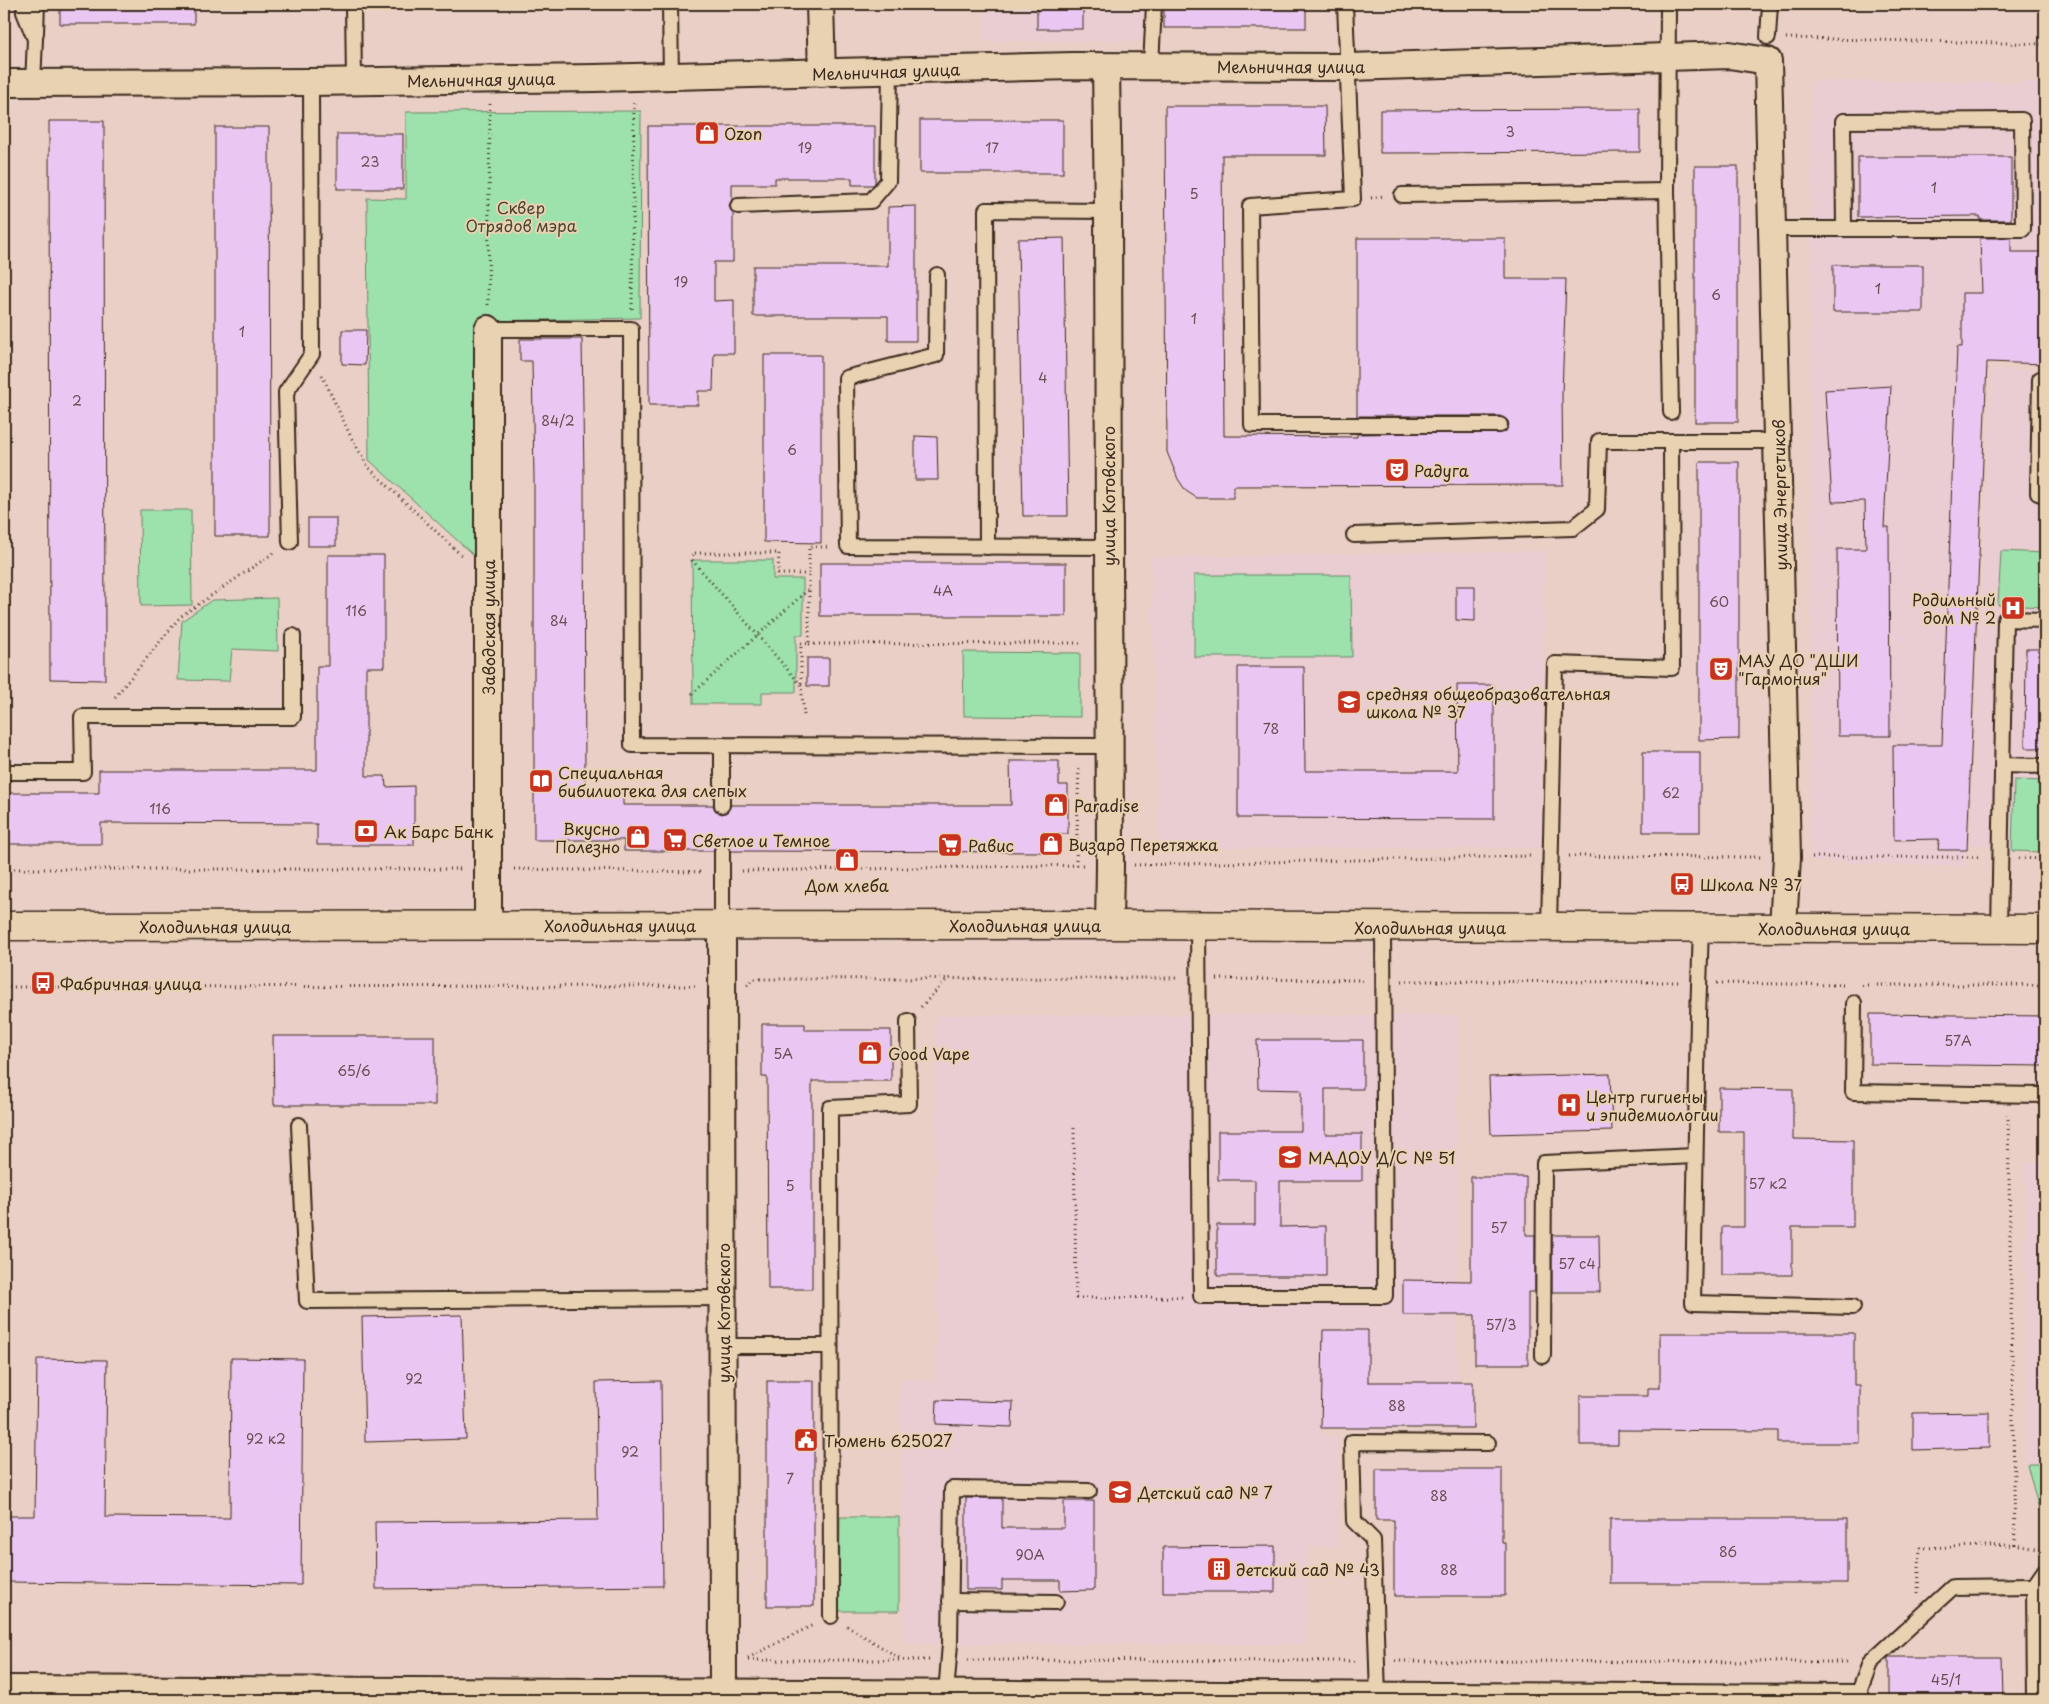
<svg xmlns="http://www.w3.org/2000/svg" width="2049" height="1704" viewBox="0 0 2049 1704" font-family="'Playpen Sans',sans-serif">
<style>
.built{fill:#e9cdd2}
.green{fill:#9de1ad;stroke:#6c8666}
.building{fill:#eac7f2;stroke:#3b2a1e}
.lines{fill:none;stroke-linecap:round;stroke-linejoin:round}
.service-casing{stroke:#3b2a1e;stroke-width:18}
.minor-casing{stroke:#3b2a1e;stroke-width:30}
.tertiary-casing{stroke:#3b2a1e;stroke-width:31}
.path{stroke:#3b2a1e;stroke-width:3;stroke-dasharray:1 4;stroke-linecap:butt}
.service{stroke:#e9d2b2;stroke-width:14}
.minor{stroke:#e9d2b2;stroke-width:26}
.tertiary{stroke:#e9d2b2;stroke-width:28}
.labels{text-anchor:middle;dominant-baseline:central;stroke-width:4;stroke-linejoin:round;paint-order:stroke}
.number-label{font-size:14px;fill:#675153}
.street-label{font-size:16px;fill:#3b2a1e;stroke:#e9d2b2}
.poi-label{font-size:16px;fill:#3b2a1e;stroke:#e9d2b2;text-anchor:start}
.park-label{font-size:16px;fill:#4a4533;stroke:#e9d2b2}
</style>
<rect width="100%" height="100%" fill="#e9cfc5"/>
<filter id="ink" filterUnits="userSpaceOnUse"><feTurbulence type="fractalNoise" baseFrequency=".02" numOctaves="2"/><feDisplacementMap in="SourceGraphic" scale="10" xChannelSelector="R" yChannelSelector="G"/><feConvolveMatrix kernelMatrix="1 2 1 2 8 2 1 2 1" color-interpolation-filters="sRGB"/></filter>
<g filter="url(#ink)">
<!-- built -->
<g class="built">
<rect x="984" y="4" width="167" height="37"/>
<polygon points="1811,81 2045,82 2045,364 1987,362 1966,867 1810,861"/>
<polygon points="1991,369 2045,371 2045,847 1970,845"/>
<polygon points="1545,551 1541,848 1159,848 1151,557"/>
<polygon points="936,1015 1457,1015 1457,1382 1321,1382 1321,1436 1338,1436 1338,1547 1307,1547 1307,1644 904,1644 900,1380 936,1380"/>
<polygon points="2025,1162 2045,1162 2045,1498 2027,1464"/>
</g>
<!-- green -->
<g class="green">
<polygon points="641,111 640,318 483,321 482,563 369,460 367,198 406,199 406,112"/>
<polygon points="140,510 191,510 192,605 141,606"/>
<polygon points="2001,551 2045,553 2045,607 1998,605"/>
<polygon points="692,560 773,560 773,579 803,579 803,635 796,635 796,692 762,692 762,704 693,704"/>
<polygon points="1194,575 1351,575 1352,657 1194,657"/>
<polygon points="277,598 278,651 232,649 229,681 178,680 182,621 212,600"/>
<polygon points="963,652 1080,653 1080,717 964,716"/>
<polygon points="2014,780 2045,781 2045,852 2012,851"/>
<polygon points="2027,1464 2045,1464 2045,1521 2042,1521"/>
<polygon points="840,1517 899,1517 899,1611 839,1611"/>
</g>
<!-- building -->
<g class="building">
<rect x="60" y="4" width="134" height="20"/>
<rect x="1037" y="4" width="46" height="25"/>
<rect x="1164" y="4" width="142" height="24"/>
<polygon points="1165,106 1325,106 1326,155 1222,155 1224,436 1357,437 1357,434 1505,432 1509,425 1508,421 1500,416 1357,416 1357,238 1505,238 1505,279 1566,279 1562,394 1563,485 1233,486 1233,498 1197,498 1186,491 1178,479 1167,452"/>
<polygon points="1640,109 1640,152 1380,153 1380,110"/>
<rect x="920" y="120" width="143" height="53"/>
<polygon points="49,121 104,121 105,680 50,679"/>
<polygon points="648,126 875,126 875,183 873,185 852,185 852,178 775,178 775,184 732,184 732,199 729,206 733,213 733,262 714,262 714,301 734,300 734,353 714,353 713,391 698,391 698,405 649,405"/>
<polygon points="215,127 269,127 270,536 215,536"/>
<rect x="337" y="134" width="66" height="55"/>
<polygon points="1858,157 2011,157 2011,220 1980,220 1980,216 1858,217"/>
<rect x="1695" y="166" width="43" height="256"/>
<polygon points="916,206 916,341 888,341 888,316 753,316 753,266 888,266 888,207"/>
<polygon points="1064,238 1068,516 1023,516 1018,239"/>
<polygon points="1980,238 2011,238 2011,252 2045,252 2045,364 1987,362 1967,850 1938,850 1939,839 1894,840 1893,745 1942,745 1957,347 1962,347 1962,293 1982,293"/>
<rect x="1833" y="265" width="90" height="47"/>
<polygon points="342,330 366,330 365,365 342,364"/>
<polygon points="520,339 582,339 584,478 585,793 623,793 623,805 713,805 715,810 722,814 727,812 731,805 1011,805 1010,761 1059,761 1059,785 1068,785 1068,834 1059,834 1059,852 731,851 729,846 722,842 717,844 713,851 624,851 624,840 534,840 534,478 532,361 520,361"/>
<polygon points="764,355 821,355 821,543 764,542"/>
<polygon points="1891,386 1884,527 1889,527 1890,736 1838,736 1837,549 1866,549 1865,501 1832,502 1825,390"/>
<polygon points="915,436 937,437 938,480 915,480"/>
<polygon points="1699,462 1739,462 1739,739 1699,740"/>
<rect x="308" y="518" width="28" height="28"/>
<polygon points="328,555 384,555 384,667 366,667 366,776 385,776 386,787 414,786 414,845 317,845 317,824 101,823 101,844 4,844 4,793 99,793 99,770 317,770 317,666 328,666"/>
<rect x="820" y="563" width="246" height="53"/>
<polygon points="1456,586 1475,586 1475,621 1456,620"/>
<polygon points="2026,649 2045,649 2045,748 2025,748"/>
<rect x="807" y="658" width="22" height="28"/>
<polygon points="1238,667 1304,667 1305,771 1458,771 1457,685 1494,685 1494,819 1238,818"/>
<rect x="1643" y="752" width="57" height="80"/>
<polygon points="1870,1014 2045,1016 2045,1066 1870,1064"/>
<polygon points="762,1024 805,1024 805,1030 891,1030 891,1081 812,1081 812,1289 768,1289 767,1077 762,1077"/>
<polygon points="273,1036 435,1036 435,1105 274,1105"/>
<polygon points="1257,1040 1363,1040 1363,1089 1325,1089 1325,1134 1362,1134 1362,1181 1280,1181 1280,1227 1326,1226 1326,1276 1217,1276 1217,1225 1255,1225 1255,1180 1218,1180 1218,1131 1301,1131 1301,1090 1258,1089"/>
<polygon points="1610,1074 1612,1131 1491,1134 1489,1077"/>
<polygon points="1719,1088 1793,1089 1793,1139 1853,1140 1853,1227 1792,1227 1792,1275 1722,1275 1722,1227 1744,1227 1744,1132 1719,1132"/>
<polygon points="1471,1177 1526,1177 1526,1235 1535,1235 1535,1292 1528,1292 1528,1364 1475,1364 1475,1315 1403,1315 1403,1280 1471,1281"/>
<polygon points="1552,1235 1599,1235 1600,1292 1552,1292"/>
<polygon points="462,1315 466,1439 365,1442 362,1317"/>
<polygon points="1323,1330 1368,1330 1368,1382 1473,1382 1473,1428 1321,1428"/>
<polygon points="1660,1333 1854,1333 1854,1385 1860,1385 1860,1443 1778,1443 1778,1431 1618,1430 1618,1445 1580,1445 1580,1396 1648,1396 1648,1388 1660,1388"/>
<polygon points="231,1358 303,1359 301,1585 4,1582 4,1516 35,1516 37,1359 107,1360 105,1517 230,1518"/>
<polygon points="661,1381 663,1586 376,1589 375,1522 598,1520 596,1382"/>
<rect x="767" y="1381" width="47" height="225"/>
<polygon points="937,1400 1013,1402 1012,1427 936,1424"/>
<polygon points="1989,1412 1989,1448 1913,1450 1913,1413"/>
<polygon points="1376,1469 1502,1469 1502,1542 1505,1542 1505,1596 1394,1596 1394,1520 1376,1520"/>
<polygon points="966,1498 1002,1498 1002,1528 1064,1528 1064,1501 1094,1501 1094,1590 1060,1591 1060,1580 1002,1580 1002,1590 966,1590"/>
<rect x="1610" y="1519" width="237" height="64"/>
<polygon points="1275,1546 1275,1592 1163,1592 1163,1547"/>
<polygon points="1889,1657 2002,1657 2003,1700 1889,1700"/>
</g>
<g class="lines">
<defs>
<g id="service">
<polyline points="25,4 24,12 35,39 33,83"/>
<polyline points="353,4 354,81"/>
<polyline points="670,4 671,77"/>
<polyline points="1345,4 1353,199 1250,206 1252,425 1500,425"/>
<polyline points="1668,4 1667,191 1671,412"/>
<polyline points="36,33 37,4"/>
<polyline points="1768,37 1770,4"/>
<polyline points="1151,67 1154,4"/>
<polyline points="1402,195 1667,191"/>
<polyline points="738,206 871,201 888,181 890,71"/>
<polyline points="1772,229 2023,229 2022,120 1843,121 1844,228"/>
<polyline points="937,275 936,355 846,378 848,546 1108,547"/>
<polyline points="488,329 631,329 632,745 1109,746"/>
<polyline points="2040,379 2038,493 2045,495"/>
<polyline points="1354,535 1573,528 1597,509 1599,441 1778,441"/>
<polyline points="290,542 286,392 312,354 311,82"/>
<polyline points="987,547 986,210 1108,211"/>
<polyline points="722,745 722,805"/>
<polyline points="2002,765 2045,766"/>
<polyline points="4,772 83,772 82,717 293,717 293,636"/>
<polyline points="722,851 722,925"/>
<polyline points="1198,925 1201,1296 1385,1296 1383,927"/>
<polyline points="1549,927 1555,664 1672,668 1671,441"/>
<polyline points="1701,928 1698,1016 1693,1303 1853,1307"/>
<polyline points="1999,929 2005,619 2045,620"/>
<polyline points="1854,1003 1853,1092 2045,1095"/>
<polyline points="299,1125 307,1301 723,1298"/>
<polyline points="723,1346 830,1346"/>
<polyline points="1543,1356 1544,1163 1695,1156"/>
<polyline points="950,1601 1056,1602"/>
<polyline points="831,1616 830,1108 909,1104 908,1021"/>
<polyline points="946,1694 950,1644 952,1489 1089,1491"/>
<polyline points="1378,1696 1373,1540 1354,1521 1352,1442 1488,1443"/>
<polyline points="1856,1700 1870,1663 1953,1587 2034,1586"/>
<polyline points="2035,1700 2034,1586 2045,1570"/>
</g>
<g id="minor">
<polyline points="820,4 822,73"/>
<polyline points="1106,67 1108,211 1110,866 1109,925"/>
<polyline points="4,83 311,82 595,78 1073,66 1349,67 1729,55 1768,61 1787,857 1783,928"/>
<polyline points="488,329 488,926"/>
<polyline points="722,925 723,1700"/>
<polyline points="4,1689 1856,1698"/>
</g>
<polyline id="tertiary" points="4,926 1109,925 2045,929"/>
</defs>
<!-- service casing -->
<use href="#service" class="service-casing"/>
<!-- minor casing -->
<use href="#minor" class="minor-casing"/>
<!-- tertiary casing -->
<use href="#tertiary" class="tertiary-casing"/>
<!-- path -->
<g class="path">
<polyline points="4,37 13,38"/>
<polyline points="1786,38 2045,44"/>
<polyline points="1371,198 1384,196"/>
<polyline points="488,305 490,104"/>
<polyline points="632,309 634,103"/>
<polyline points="322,375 351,437 368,467 461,555"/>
<polyline points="809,644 1083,643"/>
<polyline points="801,683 801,643 809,644 809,574"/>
<polyline points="692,694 809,589"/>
<polyline points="115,697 180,617 275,552"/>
<polyline points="804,715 801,685 692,560 693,553 779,553 778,574 809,574 809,547 829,547"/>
<polyline points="1569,856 1763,857"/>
<polyline points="1812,857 1980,857"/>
<polyline points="2019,858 2045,859"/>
<polyline points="1076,865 1079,766"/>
<polyline points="1134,865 1530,856"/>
<polyline points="4,869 463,869"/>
<polyline points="514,869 703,872"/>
<polyline points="742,871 1086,865"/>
<polyline points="1217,979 1364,980"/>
<polyline points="1402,981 1681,982"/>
<polyline points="1717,983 1846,985"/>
<polyline points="747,985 754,979 1179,978"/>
<polyline points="1862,985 2045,985"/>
<polyline points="4,987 696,986"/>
<polyline points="921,1007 948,978"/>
<polyline points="2008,1114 2015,1545 2042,1550"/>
<polyline points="1074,1128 1076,1298 1183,1297"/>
<polyline points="1918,1593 1920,1548 2015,1545"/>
<polyline points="847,1626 901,1659"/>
<polyline points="748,1658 813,1625"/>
<polyline points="748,1660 929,1660"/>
<polyline points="968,1660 1357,1661"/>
<polyline points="1395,1661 1849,1662"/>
</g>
<!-- service -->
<use href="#service" class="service"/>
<!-- minor -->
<use href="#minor" class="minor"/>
<!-- tertiary -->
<use href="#tertiary" class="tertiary"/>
</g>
</g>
<!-- icons -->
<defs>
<symbol id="shop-square" viewBox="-11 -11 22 22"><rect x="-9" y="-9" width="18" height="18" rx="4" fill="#c8321e" stroke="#e9d2b2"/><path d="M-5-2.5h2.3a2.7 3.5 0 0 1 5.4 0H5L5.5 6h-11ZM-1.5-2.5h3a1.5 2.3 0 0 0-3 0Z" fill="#fff"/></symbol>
<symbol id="theatre-square" viewBox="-11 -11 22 22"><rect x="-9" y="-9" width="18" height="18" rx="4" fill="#c8321e" stroke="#e9d2b2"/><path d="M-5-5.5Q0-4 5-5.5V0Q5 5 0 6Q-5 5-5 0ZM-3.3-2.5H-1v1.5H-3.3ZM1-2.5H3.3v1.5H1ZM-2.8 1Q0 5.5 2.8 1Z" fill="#fff"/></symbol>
<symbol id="hospital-square" viewBox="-11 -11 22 22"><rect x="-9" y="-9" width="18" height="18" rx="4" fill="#c8321e" stroke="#e9d2b2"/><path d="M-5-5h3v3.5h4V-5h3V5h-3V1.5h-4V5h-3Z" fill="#fff"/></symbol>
<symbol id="school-square" viewBox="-11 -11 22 22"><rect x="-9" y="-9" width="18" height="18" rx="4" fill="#c8321e" stroke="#e9d2b2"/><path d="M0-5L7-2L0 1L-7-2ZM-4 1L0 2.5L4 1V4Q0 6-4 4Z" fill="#fff"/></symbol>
<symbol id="library-square" viewBox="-11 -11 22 22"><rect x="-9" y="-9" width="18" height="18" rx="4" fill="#c8321e" stroke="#e9d2b2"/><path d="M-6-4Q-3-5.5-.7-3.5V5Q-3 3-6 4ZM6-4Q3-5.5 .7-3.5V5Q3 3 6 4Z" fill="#fff"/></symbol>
<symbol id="bank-square" viewBox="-11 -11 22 22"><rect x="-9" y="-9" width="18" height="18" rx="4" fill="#c8321e" stroke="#e9d2b2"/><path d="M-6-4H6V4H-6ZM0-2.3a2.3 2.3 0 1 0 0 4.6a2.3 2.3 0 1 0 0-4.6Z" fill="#fff"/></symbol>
<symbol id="supermarket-square" viewBox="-11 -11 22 22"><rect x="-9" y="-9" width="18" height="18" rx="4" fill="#c8321e" stroke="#e9d2b2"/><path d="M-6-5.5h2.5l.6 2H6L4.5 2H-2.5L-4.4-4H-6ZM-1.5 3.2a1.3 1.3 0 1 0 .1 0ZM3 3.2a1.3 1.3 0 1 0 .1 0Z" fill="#fff"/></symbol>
<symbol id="bus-square" viewBox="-11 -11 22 22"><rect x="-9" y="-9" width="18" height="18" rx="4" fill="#c8321e" stroke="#e9d2b2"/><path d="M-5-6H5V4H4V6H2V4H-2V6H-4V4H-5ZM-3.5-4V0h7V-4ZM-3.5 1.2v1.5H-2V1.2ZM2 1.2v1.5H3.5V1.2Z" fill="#fff"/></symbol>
<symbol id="civic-square" viewBox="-11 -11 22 22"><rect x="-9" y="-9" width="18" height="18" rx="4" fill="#c8321e" stroke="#e9d2b2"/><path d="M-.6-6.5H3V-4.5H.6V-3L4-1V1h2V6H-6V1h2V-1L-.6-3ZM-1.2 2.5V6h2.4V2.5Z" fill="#fff"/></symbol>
<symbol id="building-square" viewBox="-11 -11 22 22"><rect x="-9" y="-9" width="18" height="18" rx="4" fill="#c8321e" stroke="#e9d2b2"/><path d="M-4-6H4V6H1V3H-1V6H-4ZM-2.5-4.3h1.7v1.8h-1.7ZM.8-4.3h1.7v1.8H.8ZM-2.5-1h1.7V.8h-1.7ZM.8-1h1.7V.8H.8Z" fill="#fff"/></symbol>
</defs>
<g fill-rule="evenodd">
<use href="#shop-square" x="693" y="119" width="28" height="28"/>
<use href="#theatre-square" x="1383" y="456" width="28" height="28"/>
<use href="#hospital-square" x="1999" y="594" width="28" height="28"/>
<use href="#theatre-square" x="1707" y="655" width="28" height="28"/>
<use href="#school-square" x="1335" y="688" width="28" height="28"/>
<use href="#library-square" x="527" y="767" width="28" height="28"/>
<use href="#shop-square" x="1042" y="791" width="28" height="28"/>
<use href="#bank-square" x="352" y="817" width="28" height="28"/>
<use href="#shop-square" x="624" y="823" width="28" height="28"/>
<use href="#supermarket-square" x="661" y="826" width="28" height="28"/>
<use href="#shop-square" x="1037" y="830" width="28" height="28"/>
<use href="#supermarket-square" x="936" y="831" width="28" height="28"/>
<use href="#shop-square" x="833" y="846" width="28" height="28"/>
<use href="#bus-square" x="1668" y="870" width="28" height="28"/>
<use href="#bus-square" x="29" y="969" width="28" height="28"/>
<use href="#shop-square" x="856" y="1039" width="28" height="28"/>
<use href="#hospital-square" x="1555" y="1091" width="28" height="28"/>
<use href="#school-square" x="1276" y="1143" width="28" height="28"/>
<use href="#civic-square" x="792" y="1426" width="28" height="28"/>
<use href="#school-square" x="1106" y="1478" width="28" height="28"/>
<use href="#building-square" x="1205" y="1555" width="28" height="28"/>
</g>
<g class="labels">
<!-- number labels -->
<g class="number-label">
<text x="1510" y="131">3</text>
<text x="805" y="147">19</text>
<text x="992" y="147">17</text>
<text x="370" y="161">23</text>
<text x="1934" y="187">1</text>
<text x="1194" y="193">5</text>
<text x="681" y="281">19</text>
<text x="1878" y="288">1</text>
<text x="1716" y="294">6</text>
<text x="1194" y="318">1</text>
<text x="242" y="331">1</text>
<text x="1043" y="377">4</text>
<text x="77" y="400">2</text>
<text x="558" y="420">84/2</text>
<text x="792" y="449">6</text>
<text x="943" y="590">4А</text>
<text x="1719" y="601">60</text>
<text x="356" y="610">116</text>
<text x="559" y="620">84</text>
<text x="1271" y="728">78</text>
<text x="1671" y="792">62</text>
<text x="160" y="808">116</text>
<text x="1958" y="1040">57А</text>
<text x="783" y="1053">5А</text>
<text x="354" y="1070">65/6</text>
<text x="1768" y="1183">57 к2</text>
<text x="790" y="1185">5</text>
<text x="1499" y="1227">57</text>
<text x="1577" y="1263">57 с4</text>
<text x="1501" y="1324">57/3</text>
<text x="414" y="1378">92</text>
<text x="1397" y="1405">88</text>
<text x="266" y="1438">92 к2</text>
<text x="630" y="1451">92</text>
<text x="790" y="1478">7</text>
<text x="1439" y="1495">88</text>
<text x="1728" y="1551">86</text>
<text x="1030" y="1554">90А</text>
<text x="1449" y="1569">88</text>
<text x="1946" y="1679">45/1</text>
</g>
<!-- street labels -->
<g class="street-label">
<text x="1291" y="66">Мельничная улица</text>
<text transform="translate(886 71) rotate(-2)">Мельничная улица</text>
<text transform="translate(481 79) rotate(-1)">Мельничная улица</text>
<text transform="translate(1779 495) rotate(-91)">улица Энергетиков</text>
<text transform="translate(1108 496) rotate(-90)">улица Котовского</text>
<text transform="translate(488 627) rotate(-90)">Заводская улица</text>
<text x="620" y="925">Холодильная улица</text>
<text x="1025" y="925">Холодильная улица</text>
<text x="215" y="926">Холодильная улица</text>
<text x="1430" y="927">Холодильная улица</text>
<text x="1834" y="928">Холодильная улица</text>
<text transform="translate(723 1313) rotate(-90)">улица Котовского</text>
</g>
<!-- poi labels -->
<g class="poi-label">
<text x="724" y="133">Ozon</text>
<text x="1414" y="470">Радуга</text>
<text x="1996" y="599" text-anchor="end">Родильный<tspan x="1996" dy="18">дом № 2</tspan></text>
<text x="1738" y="660">МАУ ДО "ДШИ<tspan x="1738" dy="18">"Гармония"</tspan></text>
<text x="1366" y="693">средняя общеобразовательная<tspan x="1366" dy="18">школа № 37</tspan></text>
<text x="558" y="772">Специальная<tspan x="558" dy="18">бибилиотека для слепых</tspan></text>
<text x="1074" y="805">Paradise</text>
<text x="620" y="828" text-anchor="end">Вкусно<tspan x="620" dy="18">Полезно</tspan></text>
<text x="384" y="831">Ак Барс Банк</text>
<text x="692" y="840">Светлое и Темное</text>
<text x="1068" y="844">Визард Перетяжка</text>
<text x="968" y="845">Равис</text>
<text x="1700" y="884">Школа № 37</text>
<text x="847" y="885" text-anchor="middle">Дом хлеба</text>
<text x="60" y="983">Фабричная улица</text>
<text x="888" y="1053">Good Vape</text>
<text x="1586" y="1096">Центр гигиены<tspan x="1586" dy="18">и эпидемиологии</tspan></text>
<text x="1308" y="1157">МАДОУ Д/С № 51</text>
<text x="824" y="1440">Тюмень 625027</text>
<text x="1138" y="1492">Детский сад № 7</text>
<text x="1236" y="1569">детский сад № 43</text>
</g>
<!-- park labels -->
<g class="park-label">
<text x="521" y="207">Сквер<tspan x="521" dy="18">Отрядов мэра</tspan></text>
</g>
</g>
<!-- margin -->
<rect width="2049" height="1704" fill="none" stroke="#e9d2b2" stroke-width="20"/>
<rect x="10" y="10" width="2029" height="1684" fill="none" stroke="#3b2a1e" stroke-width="2" filter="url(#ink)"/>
</svg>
